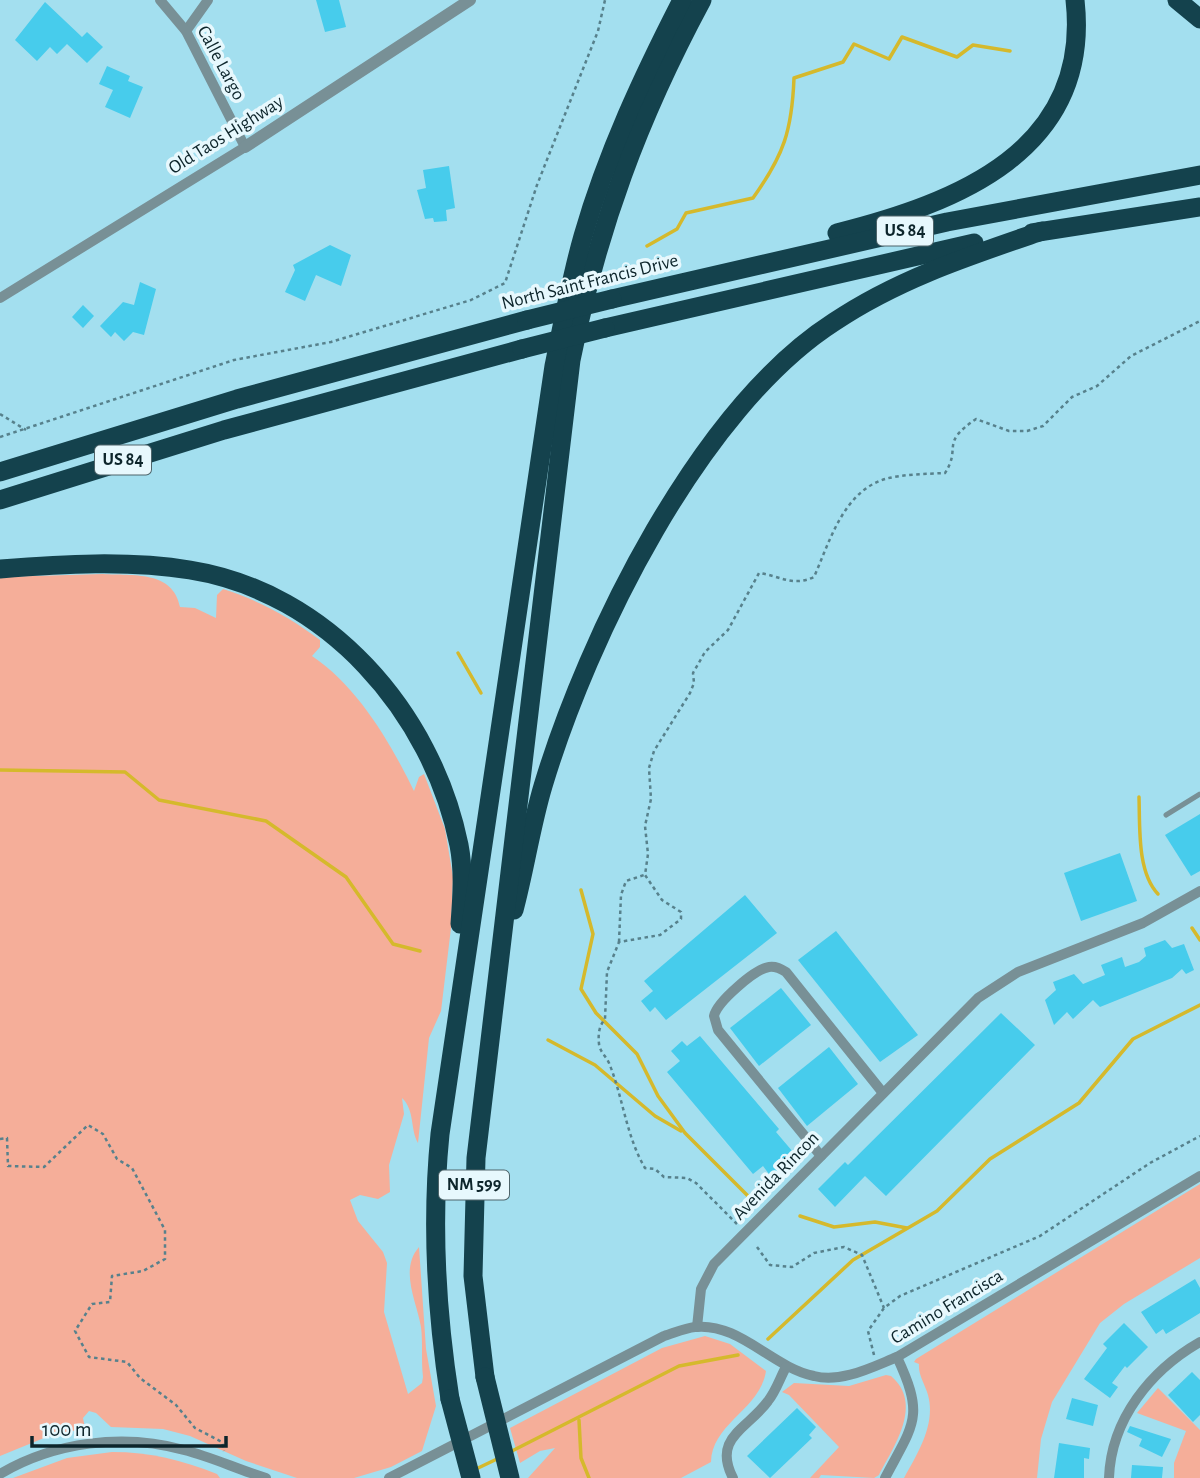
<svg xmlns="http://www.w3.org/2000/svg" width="1200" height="1478" viewBox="0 0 1200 1478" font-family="'Alegreya Sans',sans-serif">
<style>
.green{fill:#f5ae99}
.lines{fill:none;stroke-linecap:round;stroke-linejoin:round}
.stream{stroke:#d5b92c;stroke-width:3.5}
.building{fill:#47ccec}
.path{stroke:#57818c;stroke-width:2.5;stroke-dasharray:3.5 3.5;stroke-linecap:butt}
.service{stroke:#789096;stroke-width:5}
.minor{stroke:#789096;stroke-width:10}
.tertiary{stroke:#789096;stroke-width:12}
.motorway{stroke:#14424d;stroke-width:19}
.motorway-bridge{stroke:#14424d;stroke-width:19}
.labels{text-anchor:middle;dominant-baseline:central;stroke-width:7;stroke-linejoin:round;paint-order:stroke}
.shield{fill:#e7f8fd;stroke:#4e646a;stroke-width:2}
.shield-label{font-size:18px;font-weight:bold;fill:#0d252b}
.street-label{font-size:19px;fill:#0d252b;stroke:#e7f8fd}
</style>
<rect width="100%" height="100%" fill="#a3dfef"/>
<!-- green -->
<g class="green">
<path d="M103 574C132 576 173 570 180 607L195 608 216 618 217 595 223 589C258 600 290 617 320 640V647L312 656C358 687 390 742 414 791L419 777 424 774 445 829 453 877 451 928 441 1011 429 1038 418 1143C410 1129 415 1110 402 1098L404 1114 389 1165 390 1192 378 1199 360 1195 350 1200 358 1221 383 1252 387 1263 384 1312 408 1394 422 1383 423 1377C421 1360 423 1343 421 1327 417 1302 399 1270 419 1247L426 1349 436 1406 422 1451 391 1467 354 1478H297L246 1461 190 1436 163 1429 111 1427 96 1413 89 1411 83 1418 85 1428 44 1438 0 1456V577Z"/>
<path d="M1200 1184V1258L1124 1304 1100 1323 1052 1402 1041 1439 1037 1478H904C918 1453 936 1424 928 1395 925 1384 918 1375 919 1364L914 1362 916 1359Z"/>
<path d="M705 1336 730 1344 766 1371C760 1410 712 1423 711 1462L681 1478H528L555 1448 540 1451 520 1463 510 1428 662 1348Z"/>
<path d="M886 1375 891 1376C924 1404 894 1446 879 1475L874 1478 821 1475 819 1478H810L839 1447 789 1395 782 1392 794 1383 849 1386Z"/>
<polygon points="1158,1388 1200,1430 1200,1478 1174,1478 1174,1463 1186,1431 1137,1413"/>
<path d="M112 1452C150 1452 182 1460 217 1474L220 1478H13L67 1458Z"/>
</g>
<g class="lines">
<!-- stream -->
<g class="stream">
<path d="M647 246 677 229 686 213 753 198C784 155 792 130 794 78L843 62 854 44 889 59 902 37 957 57 973 45 1010 51"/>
<polyline points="458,653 481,693"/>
<polyline points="0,770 125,772 159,800 266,821 346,877 393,944 420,951"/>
<path d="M1139 797C1140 827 1137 872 1158 894"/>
<polyline points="581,890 593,934 581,989 596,1013 637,1054 658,1096 685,1133 751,1199"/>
<polyline points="1192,928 1200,940"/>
<polyline points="548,1040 595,1065 655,1116 681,1131"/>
<polyline points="800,1216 834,1227 875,1222 907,1228"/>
<polyline points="768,1339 853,1260 937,1211 990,1159 1079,1103 1133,1039 1200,1005"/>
<polyline points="579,1420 581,1458 589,1478"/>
<polyline points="510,1452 679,1366 738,1355"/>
<polyline points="476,1469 497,1459"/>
</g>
</g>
<!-- building -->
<g class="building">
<polygon points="316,0 339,0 346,27 325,32"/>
<polygon points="45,2 82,37 87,32 103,47 87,63 67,44 57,54 50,47 37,61 15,40"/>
<polygon points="107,66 130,76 128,81 143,87 130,118 105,107 113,90 99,84"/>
<polygon points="449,166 455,208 446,210 447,221 434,222 433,218 425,219 417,190 426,188 423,170"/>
<polygon points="330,245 351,255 341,286 316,275 305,301 285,292 295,270 293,265"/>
<polygon points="140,282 156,289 144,335 133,332 124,341 115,332 111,337 100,326 123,302 134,305"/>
<polygon points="83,305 94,316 83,328 72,317"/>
<polygon points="1200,814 1200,871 1191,876 1165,835"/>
<polygon points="1120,853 1137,901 1081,921 1064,873"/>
<polygon points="745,895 777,933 666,1020 655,1007 650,1012 641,1001 653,991 644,981"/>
<polygon points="836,931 918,1035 880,1062 798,960"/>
<polygon points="1165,940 1172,948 1184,944 1194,970 1186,974 1182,969 1172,978 1100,1007 1093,1000 1073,1019 1067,1012 1054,1025 1045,1000 1056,990 1053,982 1074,974 1083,984 1105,975 1101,965 1122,957 1125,967 1139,962 1146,956 1144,948"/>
<polygon points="781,988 811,1025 759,1066 730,1028"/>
<polygon points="1001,1013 1035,1045 886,1196 865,1176 835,1207 818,1189 845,1162 848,1165"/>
<polygon points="700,1036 779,1129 776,1132 793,1152 780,1164 783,1168 772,1178 763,1166 753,1174 667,1072 680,1061 671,1051 682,1041 687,1046"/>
<polygon points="829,1047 858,1084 807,1126 778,1088"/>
<polygon points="1195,1279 1200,1288 1200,1313 1166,1334 1163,1329 1156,1334 1141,1312"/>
<polygon points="1124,1323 1148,1347 1127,1368 1125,1366 1112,1383 1118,1387 1110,1398 1084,1379 1107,1348 1103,1344"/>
<polygon points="1192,1372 1200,1380 1200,1415 1193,1422 1168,1395"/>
<polygon points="1072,1398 1098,1405 1093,1426 1066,1419"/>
<polygon points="797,1408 816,1427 809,1435 812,1438 770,1478 747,1456"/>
<polygon points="1130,1426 1171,1439 1162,1457 1139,1446 1142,1439 1127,1432"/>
<polygon points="1059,1443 1090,1448 1089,1459 1084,1458 1084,1478 1054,1478"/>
<polygon points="1132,1465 1163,1467 1162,1478 1131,1478"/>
</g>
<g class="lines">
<!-- path -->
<g class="path">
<polyline points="0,414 26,430"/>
<polyline points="0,437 234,360 331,342 471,300 505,283 537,185 598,31 605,0"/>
<polyline points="619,942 621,895 626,881 644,875"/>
<polyline points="0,1139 7,1138 8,1166 44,1167 88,1125 103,1134 117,1159 132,1168 165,1230 165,1259 143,1271 112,1276 110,1302 92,1304 75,1331 89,1357 127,1362 140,1378 176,1405 195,1428 222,1442 224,1451"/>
<path d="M737 1224 696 1183 687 1178 664 1177 655 1169 645 1168C626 1136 623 1097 609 1063 606 1056 600 1052 599 1044 598 1034 599 1026 605 1019L607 972 619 942 660 935 681 919V912L662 900 645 875 648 854 645 826 651 799 649 768 654 751 690 693 694 683 693 673 705 652 728 630 759 573C781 576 792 587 814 577 830 541 843 492 885 479 903 474 927 474 945 473 962 447 939 444 976 419L1009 431H1027L1043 426 1072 397 1097 386 1131 356 1200 321"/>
<polyline points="757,1247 770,1265 792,1267 814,1253 844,1247 862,1255 884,1308"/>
<polyline points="874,1355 868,1331 884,1308 900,1296 1040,1236 1150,1163 1200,1136"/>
</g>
<!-- service -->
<polyline class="service" points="1166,815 1200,794"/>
<!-- minor -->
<g class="minor">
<polyline points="186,31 208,0"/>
<polyline points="0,298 245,147 186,31 160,0"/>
<path d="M821 1156 718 1030 714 1016C717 1002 755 969 769 967 776 966 781 969 786 972L883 1093"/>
<polyline points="697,1327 701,1289 714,1264 978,998 1018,972 1143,923 1200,891"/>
<path d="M0 1474C54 1442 123 1433 184 1450 212 1457 239 1470 266 1478"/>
<path d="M389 1478 664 1336C674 1333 685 1328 695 1327 739 1322 773 1368 814 1376 842 1383 872 1367 897 1357L1200 1176"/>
<path d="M733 1478C712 1437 748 1429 768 1401 776 1391 780 1378 786 1367"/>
<path d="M885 1478C914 1423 925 1417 897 1357"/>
<path d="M1109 1478C1111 1419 1151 1370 1200 1342"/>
</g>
<!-- tertiary -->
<polyline class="tertiary" points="245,147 470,0"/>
<!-- motorway -->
<g class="motorway">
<polyline points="1177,0 1200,19"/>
<path d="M837 233C956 203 1092 151 1075 0"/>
<polyline points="1032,233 1200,207"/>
<polyline points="612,299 947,222 1200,175"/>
<polyline points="605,328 974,243"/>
<polyline points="0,472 237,399 527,320"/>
<polyline points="0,500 224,430 522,349"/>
<path d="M0 569C62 564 129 560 190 570 327 592 432 712 459 845 464 871 462 897 460 924"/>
<path d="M514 910C525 869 531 826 543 786 588 636 699 409 834 322 898 279 969 256 1042 231"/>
<path d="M485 1377 473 1276 476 1158 571 360C598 228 638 119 702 0"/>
<path d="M450 1399C436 1310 431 1224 440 1134L554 366C563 322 571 278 583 236 607 153 643 76 682 0"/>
</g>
<!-- motorway-bridge -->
<g class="motorway-bridge">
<polyline points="527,320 612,299"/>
<polyline points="522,349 605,328"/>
<polyline points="485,1377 510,1478"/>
<polyline points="450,1399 471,1478"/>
</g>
</g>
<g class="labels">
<!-- shield labels -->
<g class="shield">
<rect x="877" y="216.5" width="56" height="29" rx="5"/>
<rect x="95" y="445.5" width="56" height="29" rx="5"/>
<rect x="439" y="1170.5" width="70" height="29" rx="5"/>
</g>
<g class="shield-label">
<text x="905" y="231">US 84</text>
<text x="123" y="460">US 84</text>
<text x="474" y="1185">NM 599</text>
</g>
<!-- street labels -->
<g class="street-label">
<text transform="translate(221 63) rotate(62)">Calle Largo</text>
<text transform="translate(226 135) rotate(-32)">Old Taos Highway</text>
<text transform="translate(590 282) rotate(-14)">North Saint Francis Drive</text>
<text transform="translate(776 1176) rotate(-46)">Avenida Rincon</text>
<text transform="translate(947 1307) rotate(-31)">Camino Francisca</text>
</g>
</g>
<!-- scale -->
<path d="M32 1436v10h194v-10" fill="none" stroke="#0d252b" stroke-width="3.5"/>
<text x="42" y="1436" font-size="21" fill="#0d252b" stroke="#e7f8fd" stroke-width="5" paint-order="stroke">100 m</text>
</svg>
